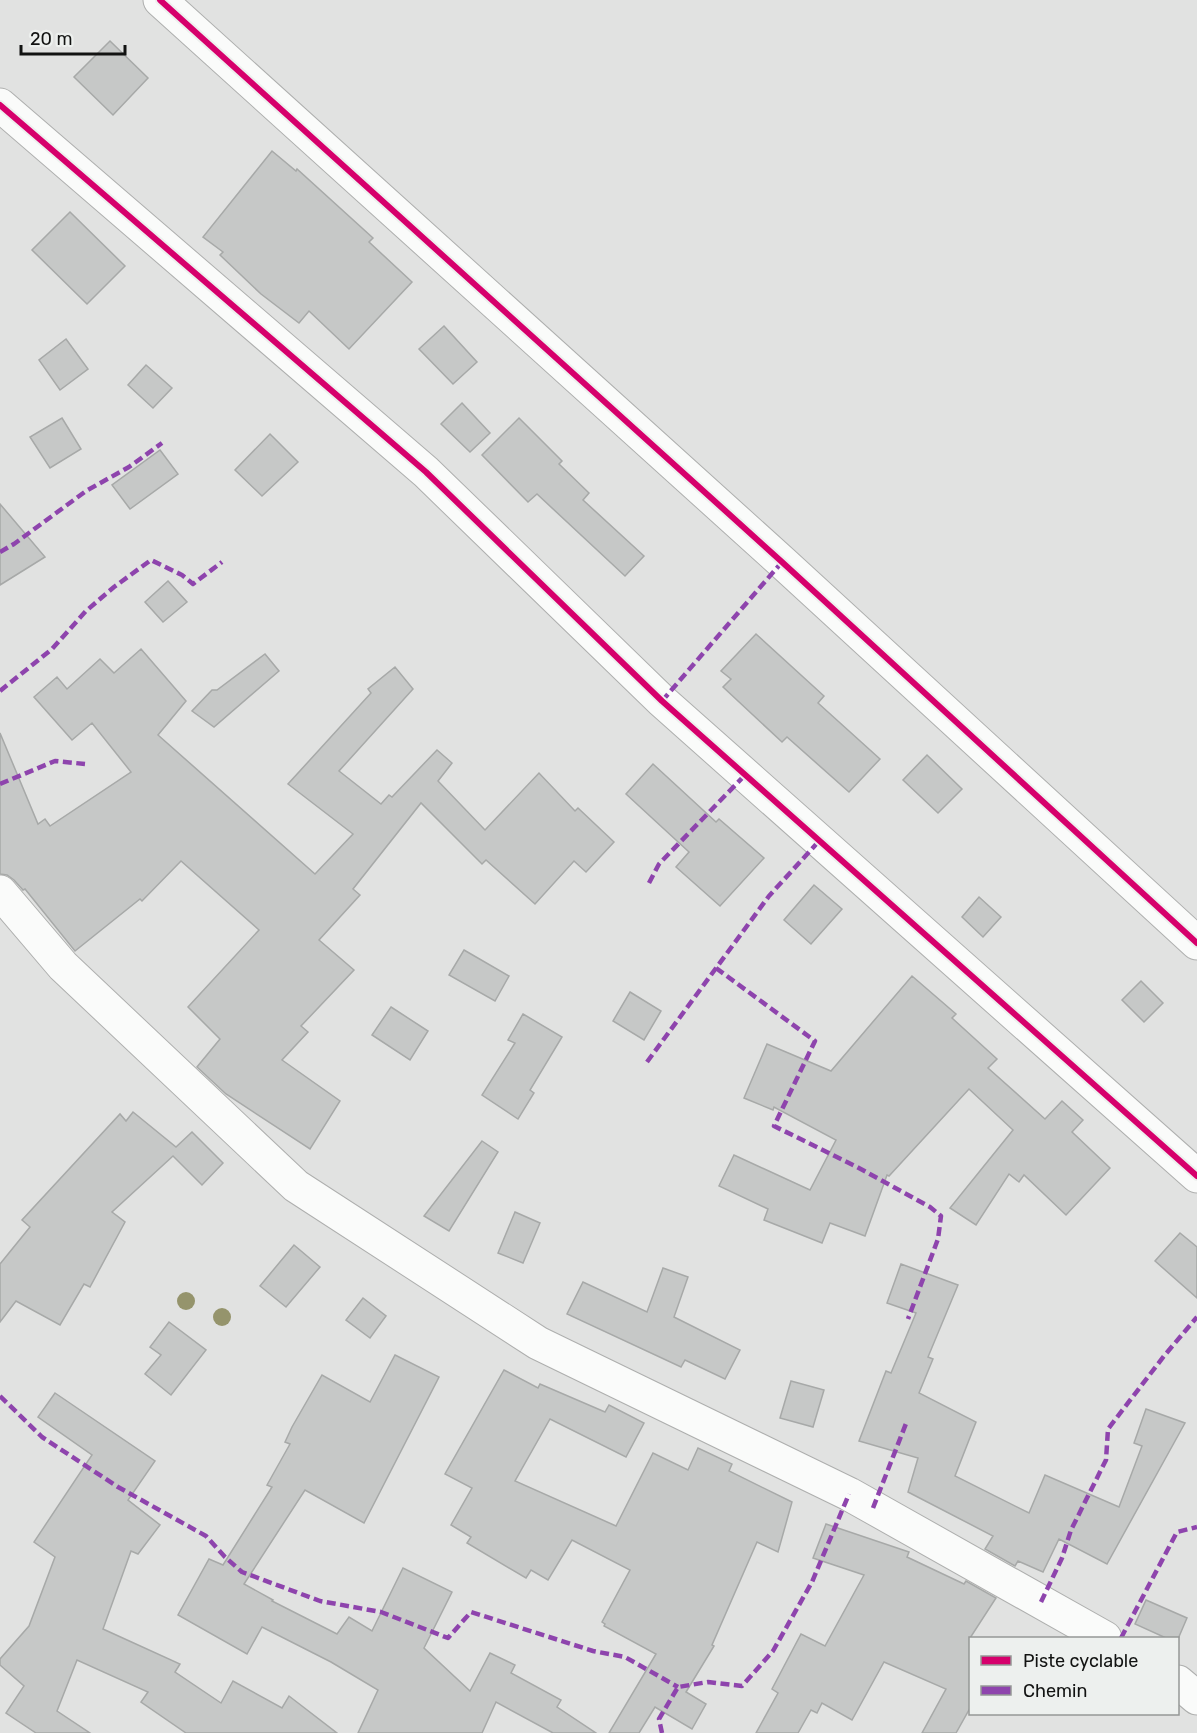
<svg xmlns="http://www.w3.org/2000/svg" width="1197" height="1733" viewBox="0 0 1197 1733" font-family="Rubik,sans-serif">
<style>
.building{fill:#c6c8c7;stroke:#a7a9a8;stroke-width:1.5}
.lines{fill:none;stroke-linecap:round;stroke-linejoin:round}
.minor-casing{stroke:#aeafae;stroke-width:35}
.minor{stroke:#fafbfa;stroke-width:33}
.quiet{stroke:#8e44ad;stroke-width:4.5;stroke-dasharray:9 4.5;stroke-linecap:butt}
.cycleway-casing{stroke:#edf0ee;stroke-width:10}
.cycleway{stroke:#d6006c;stroke-width:6}
.tree{fill:#95946c}
</style>
<rect width="100%" height="100%" fill="#e1e2e1"/>
<!-- building -->
<g class="building">
<polygon points="110,41 148,78 113,115 74,77"/>
<polygon points="272,151 296,171 297,169 373,238 369,242 412,282 349,349 309,311 299,323 261,294 220,255 223,252 203,237"/>
<polygon points="70,212 125,266 87,304 32,250"/>
<polygon points="444,326 477,362 453,384 419,349"/>
<polygon points="66,339 88,369 60,390 39,360"/>
<polygon points="146,365 172,388 153,408 128,385"/>
<polygon points="462,403 490,433 470,452 441,424"/>
<polygon points="62,418 81,449 50,468 30,437"/>
<polygon points="519,418 562,461 559,464 589,493 583,500 644,556 625,576 537,494 528,502 482,455"/>
<polygon points="270,434 298,462 262,496 235,470"/>
<polygon points="160,450 178,474 130,509 112,485"/>
<polygon points="0,504 45,557 0,585"/>
<polygon points="168,581 187,602 163,622 145,602"/>
<polygon points="756,634 824,696 818,703 880,759 849,792 787,737 782,742 723,687 731,679 721,671"/>
<polygon points="141,649 186,701 158,735 315,874 353,834 288,784 371,693 368,689 395,667 413,689 339,771 381,804 389,795 392,797 437,750 452,763 438,781 485,830 539,773 575,811 578,808 614,842 586,872 574,861 535,904 486,860 482,864 421,803 353,889 360,895 319,940 354,970 301,1026 308,1032 282,1060 340,1101 310,1149 226,1094 197,1067 220,1039 188,1007 259,930 181,861 142,901 140,899 75,951 25,889 23,890 14,880 7,875 0,874 0,733 38,824 45,819 50,826 131,772 92,723 72,740 34,697 57,677 67,689 100,659 114,673"/>
<polygon points="265,654 279,671 214,727 192,711 212,690 217,690"/>
<polygon points="927,755 962,789 938,813 903,780"/>
<polygon points="653,764 716,822 719,819 764,858 720,906 676,867 689,852 626,794"/>
<polygon points="814,885 842,909 811,944 784,920"/>
<polygon points="979,897 1001,917 983,937 962,917"/>
<polygon points="464,950 509,976 495,1001 449,975"/>
<polygon points="912,976 956,1014 952,1018 997,1059 988,1068 1045,1119 1062,1101 1083,1120 1072,1132 1110,1168 1066,1215 1024,1175 1019,1182 1009,1174 976,1225 950,1208 1013,1130 969,1089 889,1176 887,1175 865,1236 830,1223 822,1243 764,1220 768,1209 719,1186 734,1155 810,1190 836,1140 774,1107 773,1110 744,1098 767,1044 831,1071"/>
<polygon points="1141,981 1163,1003 1144,1022 1122,1000"/>
<polygon points="630,992 661,1011 644,1040 613,1021"/>
<polygon points="391,1007 428,1031 410,1060 372,1035"/>
<polygon points="523,1014 562,1037 530,1090 534,1093 518,1119 482,1095 515,1043 508,1040"/>
<polygon points="133,1112 176,1147 192,1132 223,1163 202,1185 173,1156 112,1212 125,1222 90,1287 84,1284 60,1325 16,1301 0,1322 0,1264 30,1227 22,1220 120,1114 126,1121"/>
<polygon points="482,1141 498,1152 449,1231 424,1216"/>
<polygon points="515,1212 540,1223 523,1263 498,1253"/>
<polygon points="1180,1233 1197,1247 1197,1298 1155,1261"/>
<polygon points="294,1245 320,1267 286,1307 260,1286"/>
<polygon points="901,1264 958,1285 928,1357 933,1359 919,1393 976,1422 955,1476 1029,1513 1045,1475 1119,1507 1142,1446 1134,1443 1146,1409 1185,1423 1107,1564 1059,1539 1043,1572 1018,1561 1015,1566 985,1549 993,1536 908,1492 918,1458 859,1441 886,1371 891,1373 916,1313 887,1303"/>
<polygon points="663,1268 688,1277 674,1317 740,1350 725,1379 685,1360 681,1367 567,1314 583,1282 647,1312"/>
<polygon points="363,1298 386,1316 370,1338 346,1320"/>
<polygon points="169,1322 206,1350 171,1395 145,1374 161,1355 150,1347"/>
<polygon points="395,1355 439,1377 364,1523 305,1490 244,1584 273,1600 272,1601 337,1634 349,1617 372,1631 403,1568 452,1592 424,1648 470,1691 490,1653 515,1665 511,1673 561,1700 557,1707 596,1733 553,1733 496,1702 482,1733 358,1733 378,1690 331,1662 262,1627 247,1654 178,1615 209,1559 223,1565 272,1487 267,1485 290,1444 285,1442 292,1427 322,1375 370,1402"/>
<polygon points="504,1370 538,1388 540,1384 605,1412 609,1405 644,1423 626,1457 550,1419 515,1481 616,1526 653,1453 688,1470 698,1448 732,1464 729,1471 792,1502 778,1552 757,1542 712,1645 714,1646 686,1692 706,1704 692,1729 655,1707 639,1733 609,1733 656,1654 604,1626 605,1624 602,1622 630,1570 572,1540 548,1580 531,1570 526,1578 467,1543 471,1537 451,1525 472,1488 445,1474"/>
<polygon points="791,1381 824,1390 813,1427 780,1418"/>
<polygon points="55,1393 155,1461 128,1500 160,1525 138,1554 131,1551 103,1629 180,1664 175,1672 221,1703 233,1681 282,1708 289,1696 337,1733 186,1733 141,1702 148,1692 77,1660 57,1711 90,1733 36,1733 6,1713 24,1686 0,1665 0,1659 29,1626 55,1557 34,1542 92,1455 38,1417"/>
<polygon points="826,1524 909,1552 907,1557 964,1584 966,1581 996,1598 970,1638 970,1708 956,1733 922,1733 946,1689 884,1662 852,1720 822,1703 817,1713 811,1710 798,1733 756,1733 778,1693 772,1689 801,1634 825,1646 864,1575 813,1558"/>
<polygon points="1146,1600 1187,1618 1178,1639 1166,1638 1135,1624"/>
</g>
<g class="lines">
<defs>
<g id="minor">
<polyline points="160,0 782,562 1197,943"/>
<polyline points="0,105 426,472 662,701 1197,1176"/>
<polyline points="0,892 63,966 296,1186 538,1343 849,1494 1105,1638"/>
<polyline points="1178,1682 1197,1698"/>
</g>
</defs>
<!-- minor casing -->
<use href="#minor" class="minor-casing"/>
<!-- minor -->
<use href="#minor" class="minor"/>
<!-- quiet -->
<g class="quiet">
<polyline points="0,552 14,544 86,491 129,467 162,443"/>
<polyline points="0,691 52,649 86,611 114,587 151,560 182,575 193,584 222,562"/>
<polyline points="662,701 782,562"/>
<polyline points="0,784 55,761 85,764"/>
<polyline points="649,883 659,864 745,775"/>
<polyline points="716,968 815,1041 774,1126 857,1167 930,1207 941,1216 938,1239 908,1319"/>
<polyline points="647,1062 769,896 819,841"/>
<polyline points="0,1396 42,1437 118,1487 206,1536 225,1557 242,1572 320,1601 381,1612 448,1638 471,1612 593,1651 625,1657 678,1687"/>
<polyline points="873,1508 907,1421"/>
<polyline points="1041,1602 1062,1558 1071,1530 1106,1460 1108,1429 1164,1356 1197,1317"/>
<polyline points="1121,1638 1177,1532 1197,1527"/>
<polyline points="662,1733 659,1719 678,1687 708,1682 742,1686 773,1651 812,1582 849,1494"/>
</g>
<defs>
<g id="cycleway">
<polyline points="160,0 782,562 1197,943"/>
<polyline points="0,105 426,472 662,701 1197,1176"/>
</g>
</defs>
<!-- cycleway casing -->
<use href="#cycleway" class="cycleway-casing"/>
<!-- cycleway -->
<use href="#cycleway" class="cycleway"/>
</g>
<!-- trees -->
<g class="tree">
<circle cx="186" cy="1301" r="9"/>
<circle cx="222" cy="1317" r="9"/>
</g>
<!-- legend -->
<rect x="969" y="1637" width="210" height="78" fill="#edf0ee" stroke="#959896" stroke-width="1.5"/>
<rect x="981" y="1656" width="30" height="9" fill="#d6006c" stroke="#959896" stroke-width="1.5"/>
<text x="1023" y="1667" font-size="18" fill="#121312">Piste cyclable</text>
<rect x="981" y="1686" width="30" height="9" fill="#8e44ad" stroke="#959896" stroke-width="1.5"/>
<text x="1023" y="1697" font-size="18" fill="#121312">Chemin</text>
<!-- scale -->
<path d="M21 45v9h104v-9" fill="none" stroke="#121312" stroke-width="3"/>
<text x="30" y="45" font-size="18" fill="#121312" stroke="#edf0ee" stroke-width="4.5" paint-order="stroke">20 m</text>
</svg>
